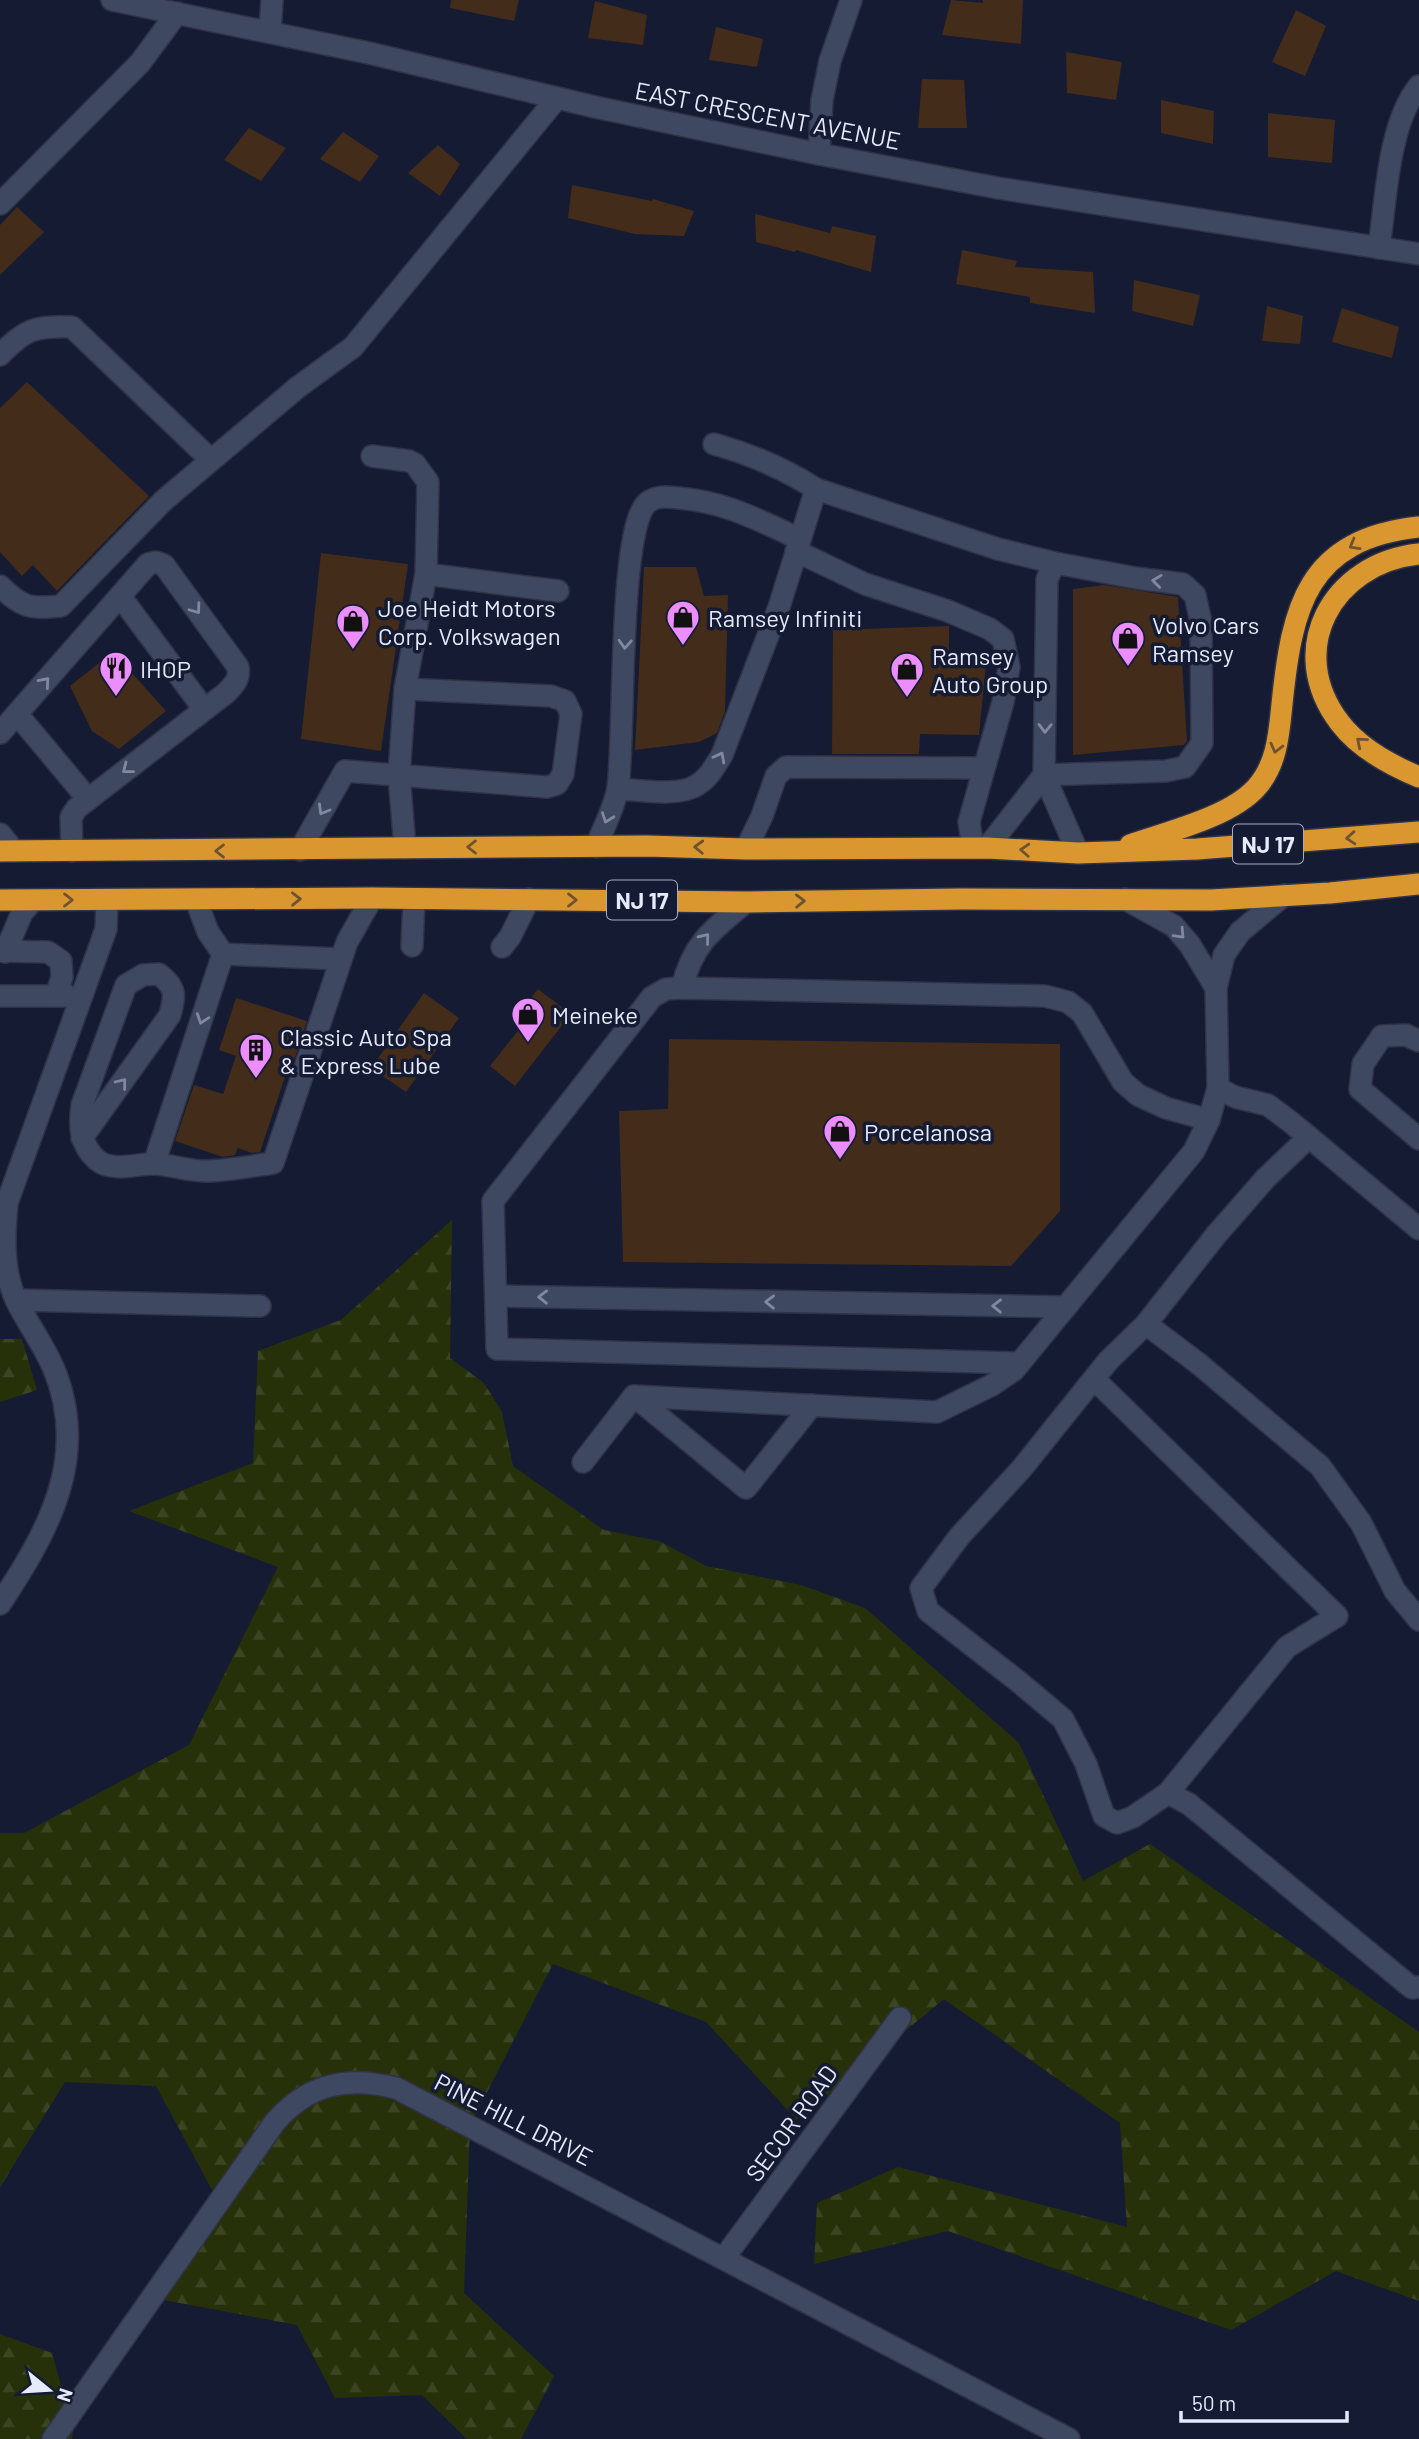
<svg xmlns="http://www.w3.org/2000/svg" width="1419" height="2439" viewBox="0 0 1419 2439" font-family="Barlow,sans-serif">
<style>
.forest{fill:url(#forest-firs)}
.building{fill:#432c1a}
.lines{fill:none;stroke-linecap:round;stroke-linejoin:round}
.minor-casing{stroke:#303346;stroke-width:24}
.highway-casing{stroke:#303346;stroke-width:24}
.minor{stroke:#3f4861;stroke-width:21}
.highway{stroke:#db972f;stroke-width:21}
.oneway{stroke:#6e5331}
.oneway2{stroke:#82899f}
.labels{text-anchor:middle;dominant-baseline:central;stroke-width:7;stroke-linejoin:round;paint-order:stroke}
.shield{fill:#151b32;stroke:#a7adbf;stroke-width:2}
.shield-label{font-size:23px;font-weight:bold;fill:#e6ebfb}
.street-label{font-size:24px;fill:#e6ebfb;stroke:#151b32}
.poi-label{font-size:24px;fill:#e6ebfb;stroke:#151b32;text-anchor:start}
</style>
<defs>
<pattern id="forest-firs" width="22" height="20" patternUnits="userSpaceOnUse" patternTransform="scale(1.75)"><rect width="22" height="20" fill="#26310a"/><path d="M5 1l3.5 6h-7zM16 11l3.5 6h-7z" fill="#3b4522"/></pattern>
</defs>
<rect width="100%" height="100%" fill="#151b32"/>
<!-- forest -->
<g class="forest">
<polygon points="452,1220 450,1358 484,1383 502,1412 513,1466 604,1530 659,1541 706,1566 801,1585 865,1608 1019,1743 1083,1881 1150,1844 1419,2032 1419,2301 1336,2271 1231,2330 948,2231 814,2264 817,2203 898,2167 1127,2227 1120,2123 944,1999 797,2120 706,2022 553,1964 470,2125 464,2293 554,2376 521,2439 467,2439 422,2395 335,2398 297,2325 158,2299 225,2214 156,2086 65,2082 0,2187 0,1833 24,1833 189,1745 278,1567 129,1511 253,1463 258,1351 341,1320"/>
<polygon points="0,1339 22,1339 37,1390 0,1402"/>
<polygon points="0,2334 52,2353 73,2429 72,2439 0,2439"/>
</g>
<!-- building -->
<g class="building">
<polygon points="451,0 519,0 514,21 450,8"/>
<polygon points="951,0 983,3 983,0 1023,0 1021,44 942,35"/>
<polygon points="595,1 647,15 643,45 588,38"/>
<polygon points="1296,10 1326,26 1305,76 1272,62"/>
<polygon points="716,27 763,39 757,67 709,60"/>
<polygon points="1066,52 1122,62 1116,100 1067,93"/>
<polygon points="922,79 964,80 967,128 918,128"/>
<polygon points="1161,100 1214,111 1213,144 1161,133"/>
<polygon points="1268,113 1335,120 1332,163 1268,157"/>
<polygon points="249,128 286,148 261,181 224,160"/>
<polygon points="343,132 379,156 360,182 320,159"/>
<polygon points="438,145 460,164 440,196 408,173"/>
<polygon points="572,185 652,201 653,199 694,211 684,236 635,234 568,218"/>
<polygon points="17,207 44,232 0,275 0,225"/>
<polygon points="755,214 830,233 832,226 876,236 871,272 796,250 795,252 756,242"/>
<polygon points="962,250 1017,261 1015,267 1093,272 1095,313 1030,303 1030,297 956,284"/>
<polygon points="1134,280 1200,295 1193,326 1132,311"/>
<polygon points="1267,306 1303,316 1300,344 1262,341"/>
<polygon points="1342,308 1399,327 1392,358 1332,342"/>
<polygon points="27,382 149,496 57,591 33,565 22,576 0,552 0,408"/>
<polygon points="321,553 408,564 381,751 301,739"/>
<polygon points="644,567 696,567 704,596 728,595 725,711 717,733 699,742 635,750"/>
<polygon points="1104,585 1178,597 1187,741 1184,745 1073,755 1073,589"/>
<polygon points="949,626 949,662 986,664 979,735 920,734 919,754 832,754 833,630"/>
<polygon points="113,652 166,711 119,749 92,731 70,686"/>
<polygon points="538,989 571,1014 515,1086 490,1066 525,1022 517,1015"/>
<polygon points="424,993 459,1018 406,1092 371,1068"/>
<polygon points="236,998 307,1021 289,1075 286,1074 260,1152 252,1153 238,1148 235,1155 223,1157 175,1141 194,1085 223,1094 236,1056 219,1050"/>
<polygon points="669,1039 1060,1044 1060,1211 1011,1266 623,1262 619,1111 668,1109"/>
</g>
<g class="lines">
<defs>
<g id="minor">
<polyline points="112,0 369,53 595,107 819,154 998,188 1419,254"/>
<polyline points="270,32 272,0"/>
<polyline points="819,154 822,100 830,61 851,0"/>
<polyline points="0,204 140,63 177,13"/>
<path d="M1379 248C1386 200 1388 124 1419 86"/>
<path d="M0 355C26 328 36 326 72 327L211 460"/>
<polyline points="372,456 409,461 415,464 428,482 426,574 405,689 399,775 405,848"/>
<polyline points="816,489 998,549 1055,563 1136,578 1183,584 1195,595 1201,622 1202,743 1185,767 1166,771 1044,775 1047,579 1055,563"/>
<polyline points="796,551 865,584 948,611 990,629 1003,639 1009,667 1003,702 969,822 973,848"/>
<polyline points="426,574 558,591"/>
<path d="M0 586C23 608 29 609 61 606L163 501 298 387 353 347 557 98"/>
<polyline points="120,596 204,709"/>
<polyline points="17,714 88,799"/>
<path d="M0 733 148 564 156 562 164 565 238 667C240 679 234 685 226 693L77 808 71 817 72 851"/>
<path d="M618 789C639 790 680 797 697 785 709 778 715 766 722 755L779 607 816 489C785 469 750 454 714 444"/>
<polyline points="0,834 14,851"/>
<path d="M596 847C603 828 615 807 618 787 625 739 618 525 648 502 658 495 669 497 679 498 726 502 758 520 800 539"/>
<polyline points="987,848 1044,775 1078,853"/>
<polyline points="746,849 762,816 776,776 786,767 983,768"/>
<polyline points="300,850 345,771 547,787 557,784 563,774 571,714 565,701 551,696 405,689"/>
<polyline points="196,900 208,932 223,954"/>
<polyline points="412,946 414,899"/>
<polyline points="502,947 510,937 529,899"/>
<polyline points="0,951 48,952 61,961 62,977 56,996"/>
<polyline points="5,952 22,913 33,900"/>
<polyline points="223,954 340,959"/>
<path d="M682 988C692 944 713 929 746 902"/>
<polyline points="1216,988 1224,955 1240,932 1284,895"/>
<polyline points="0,996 68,996"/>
<polyline points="1419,1041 1406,1035 1382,1036 1363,1064 1360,1089 1419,1139"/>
<polyline points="1218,1088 1235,1097 1268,1105 1292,1123 1419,1229"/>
<path d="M82 1138 170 1015C175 995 177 988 159 974L143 975 126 985 82 1105C79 1126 80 1145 97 1160 113 1173 137 1163 155 1164 173 1165 191 1172 209 1171 230 1170 252 1166 273 1163L347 942 372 898"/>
<polyline points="154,1164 223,954"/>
<polyline points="497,1296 1066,1307"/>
<polyline points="16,1300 260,1306"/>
<polyline points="1146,1324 1216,1235 1266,1178 1309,1137"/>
<polyline points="1020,1363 497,1349 493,1201 652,997 666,989 682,988 1045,996 1068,1002 1082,1013 1123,1082 1138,1095 1166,1108 1209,1120"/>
<polyline points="1094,1379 1337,1616 1287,1647 1168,1793"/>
<polyline points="634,1396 746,1488 812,1405"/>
<polyline points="583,1462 634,1396 937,1412 992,1385 1014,1370 1194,1151 1209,1120 1218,1088 1216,988 1190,945 1174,926 1125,899"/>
<path d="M0 1604C48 1532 91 1456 53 1367 43 1344 28 1324 17 1302 2 1271 4 1236 7 1203L106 929 107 900"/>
<polyline points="1419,1620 1395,1591 1361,1523 1320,1466 1199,1364 1146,1324 1108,1361 1023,1467 959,1537 921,1588 928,1611 1019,1682 1063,1719 1086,1764 1104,1816 1117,1823 1133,1817 1168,1793 1189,1804 1412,1988 1419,1987"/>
<polyline points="724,2258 900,2018"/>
<path d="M53 2439 275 2122C309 2083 348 2076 396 2088L1069 2439"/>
</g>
<g id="highway">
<path d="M1419 554C1332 563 1284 650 1340 723 1359 748 1390 765 1419 777"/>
<path d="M1130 845C1167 832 1230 817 1256 788 1277 765 1279 734 1282 704 1292 606 1307 539 1419 527"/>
<polyline points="0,851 647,846 746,849 987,848 1078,853 1197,849 1419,832"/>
<polyline points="0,900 372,898 746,902 960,899 1211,900 1330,893 1419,884"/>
</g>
</defs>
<!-- minor casing -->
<use href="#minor" class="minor-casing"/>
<!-- highway casing -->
<use href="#highway" class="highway-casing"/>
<!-- minor -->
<use href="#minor" class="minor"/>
<!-- highway -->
<use href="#highway" class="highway"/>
</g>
<!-- one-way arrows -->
<defs><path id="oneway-chevron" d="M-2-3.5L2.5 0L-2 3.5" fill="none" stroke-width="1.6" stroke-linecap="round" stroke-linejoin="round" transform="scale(1.75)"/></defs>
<g class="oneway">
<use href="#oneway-chevron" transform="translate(1354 545) rotate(150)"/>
<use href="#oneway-chevron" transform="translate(1361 742) rotate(-140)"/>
<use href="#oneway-chevron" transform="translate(1276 748) rotate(104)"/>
<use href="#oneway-chevron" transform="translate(1351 838) rotate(176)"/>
<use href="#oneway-chevron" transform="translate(472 847) rotate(180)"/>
<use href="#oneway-chevron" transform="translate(699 847) rotate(-178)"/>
<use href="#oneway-chevron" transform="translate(1025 850) rotate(-177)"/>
<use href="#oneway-chevron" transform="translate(220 851) rotate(180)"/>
<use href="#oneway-chevron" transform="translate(296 899) rotate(-1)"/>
<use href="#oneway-chevron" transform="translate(68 900)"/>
<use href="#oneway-chevron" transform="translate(572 900)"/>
<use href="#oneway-chevron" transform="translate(800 901) rotate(-1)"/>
</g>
<g class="oneway2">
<use href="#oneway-chevron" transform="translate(1157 581) rotate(-173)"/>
<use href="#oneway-chevron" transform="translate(196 609) rotate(54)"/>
<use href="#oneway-chevron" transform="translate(625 644) rotate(93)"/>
<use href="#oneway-chevron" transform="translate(45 682) rotate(-49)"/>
<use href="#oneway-chevron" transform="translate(1045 728) rotate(91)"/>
<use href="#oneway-chevron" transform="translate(720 757) rotate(-62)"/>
<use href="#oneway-chevron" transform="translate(127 769) rotate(142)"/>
<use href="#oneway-chevron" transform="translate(323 810) rotate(120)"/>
<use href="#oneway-chevron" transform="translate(607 818) rotate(110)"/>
<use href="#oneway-chevron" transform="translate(1180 934) rotate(47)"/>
<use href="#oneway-chevron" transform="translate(705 938) rotate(-51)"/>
<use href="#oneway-chevron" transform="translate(202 1019) rotate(109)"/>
<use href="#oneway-chevron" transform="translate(122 1083) rotate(-52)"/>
<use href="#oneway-chevron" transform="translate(543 1297) rotate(-179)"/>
<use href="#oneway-chevron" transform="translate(770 1302) rotate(-179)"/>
<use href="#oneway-chevron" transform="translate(997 1306) rotate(-179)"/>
</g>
<!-- icons -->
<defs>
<symbol id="shop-pin" viewBox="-11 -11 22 30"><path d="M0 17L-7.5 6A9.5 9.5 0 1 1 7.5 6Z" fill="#eb8dfb" stroke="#151b32"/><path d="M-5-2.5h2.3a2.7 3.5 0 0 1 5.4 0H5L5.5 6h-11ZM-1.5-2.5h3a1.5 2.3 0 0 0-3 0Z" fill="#111"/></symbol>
<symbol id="restaurant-pin" viewBox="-11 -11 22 30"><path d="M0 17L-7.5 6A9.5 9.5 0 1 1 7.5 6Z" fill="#eb8dfb" stroke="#151b32"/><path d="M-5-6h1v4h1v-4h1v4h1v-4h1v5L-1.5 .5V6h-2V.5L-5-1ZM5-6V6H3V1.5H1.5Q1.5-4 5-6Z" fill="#111"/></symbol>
<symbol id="building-pin" viewBox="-11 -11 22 30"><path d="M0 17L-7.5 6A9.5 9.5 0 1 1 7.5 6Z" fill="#eb8dfb" stroke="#151b32"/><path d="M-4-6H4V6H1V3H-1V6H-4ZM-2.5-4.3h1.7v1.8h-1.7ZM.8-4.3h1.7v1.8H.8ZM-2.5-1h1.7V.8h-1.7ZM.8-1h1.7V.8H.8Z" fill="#111"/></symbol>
</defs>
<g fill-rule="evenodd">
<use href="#shop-pin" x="664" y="598" width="38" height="52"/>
<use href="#shop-pin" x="334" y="602" width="38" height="52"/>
<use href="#shop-pin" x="1109" y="619" width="38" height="52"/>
<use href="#restaurant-pin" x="97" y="649" width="38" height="52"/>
<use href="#shop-pin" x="888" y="650" width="38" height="52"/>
<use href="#shop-pin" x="509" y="995" width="38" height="52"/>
<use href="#building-pin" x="237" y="1031" width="38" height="52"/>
<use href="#shop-pin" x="821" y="1112" width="38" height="52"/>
</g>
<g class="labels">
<!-- shield labels -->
<g class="shield">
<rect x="1233" y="824.5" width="70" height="39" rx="5"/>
<rect x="607" y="880.5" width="70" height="39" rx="5"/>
</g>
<g class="shield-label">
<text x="1268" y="844">NJ 17</text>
<text x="642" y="900">NJ 17</text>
</g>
<!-- street labels -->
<g class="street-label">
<text transform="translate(768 115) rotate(11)">EAST CRESCENT AVENUE</text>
<text transform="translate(514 2119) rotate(27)">PINE HILL DRIVE</text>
<text transform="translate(791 2123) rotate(-54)">SECOR ROAD</text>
</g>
<!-- poi labels -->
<g class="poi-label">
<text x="378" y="607">Joe Heidt Motors<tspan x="378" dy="28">Corp. Volkswagen</tspan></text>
<text x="708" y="617">Ramsey Infiniti</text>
<text x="1152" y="624">Volvo Cars<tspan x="1152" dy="28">Ramsey</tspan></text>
<text x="932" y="655">Ramsey<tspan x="932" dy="28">Auto Group</tspan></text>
<text x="140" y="668">IHOP</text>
<text x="552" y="1014">Meineke</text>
<text x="280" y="1036">Classic Auto Spa<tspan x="280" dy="28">&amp; Express Lube</tspan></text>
<text x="864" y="1131">Porcelanosa</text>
</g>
</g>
<!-- north arrow -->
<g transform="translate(49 2390) rotate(108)" stroke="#151b32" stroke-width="5" paint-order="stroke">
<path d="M0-5L12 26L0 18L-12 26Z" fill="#e6ebfb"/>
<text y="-10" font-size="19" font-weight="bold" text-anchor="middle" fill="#e6ebfb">N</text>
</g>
<!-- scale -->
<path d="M1181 2411v10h166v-10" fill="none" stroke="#e6ebfb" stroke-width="3.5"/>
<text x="1192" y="2411" font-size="21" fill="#e6ebfb" stroke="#151b32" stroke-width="5" paint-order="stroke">50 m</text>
</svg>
